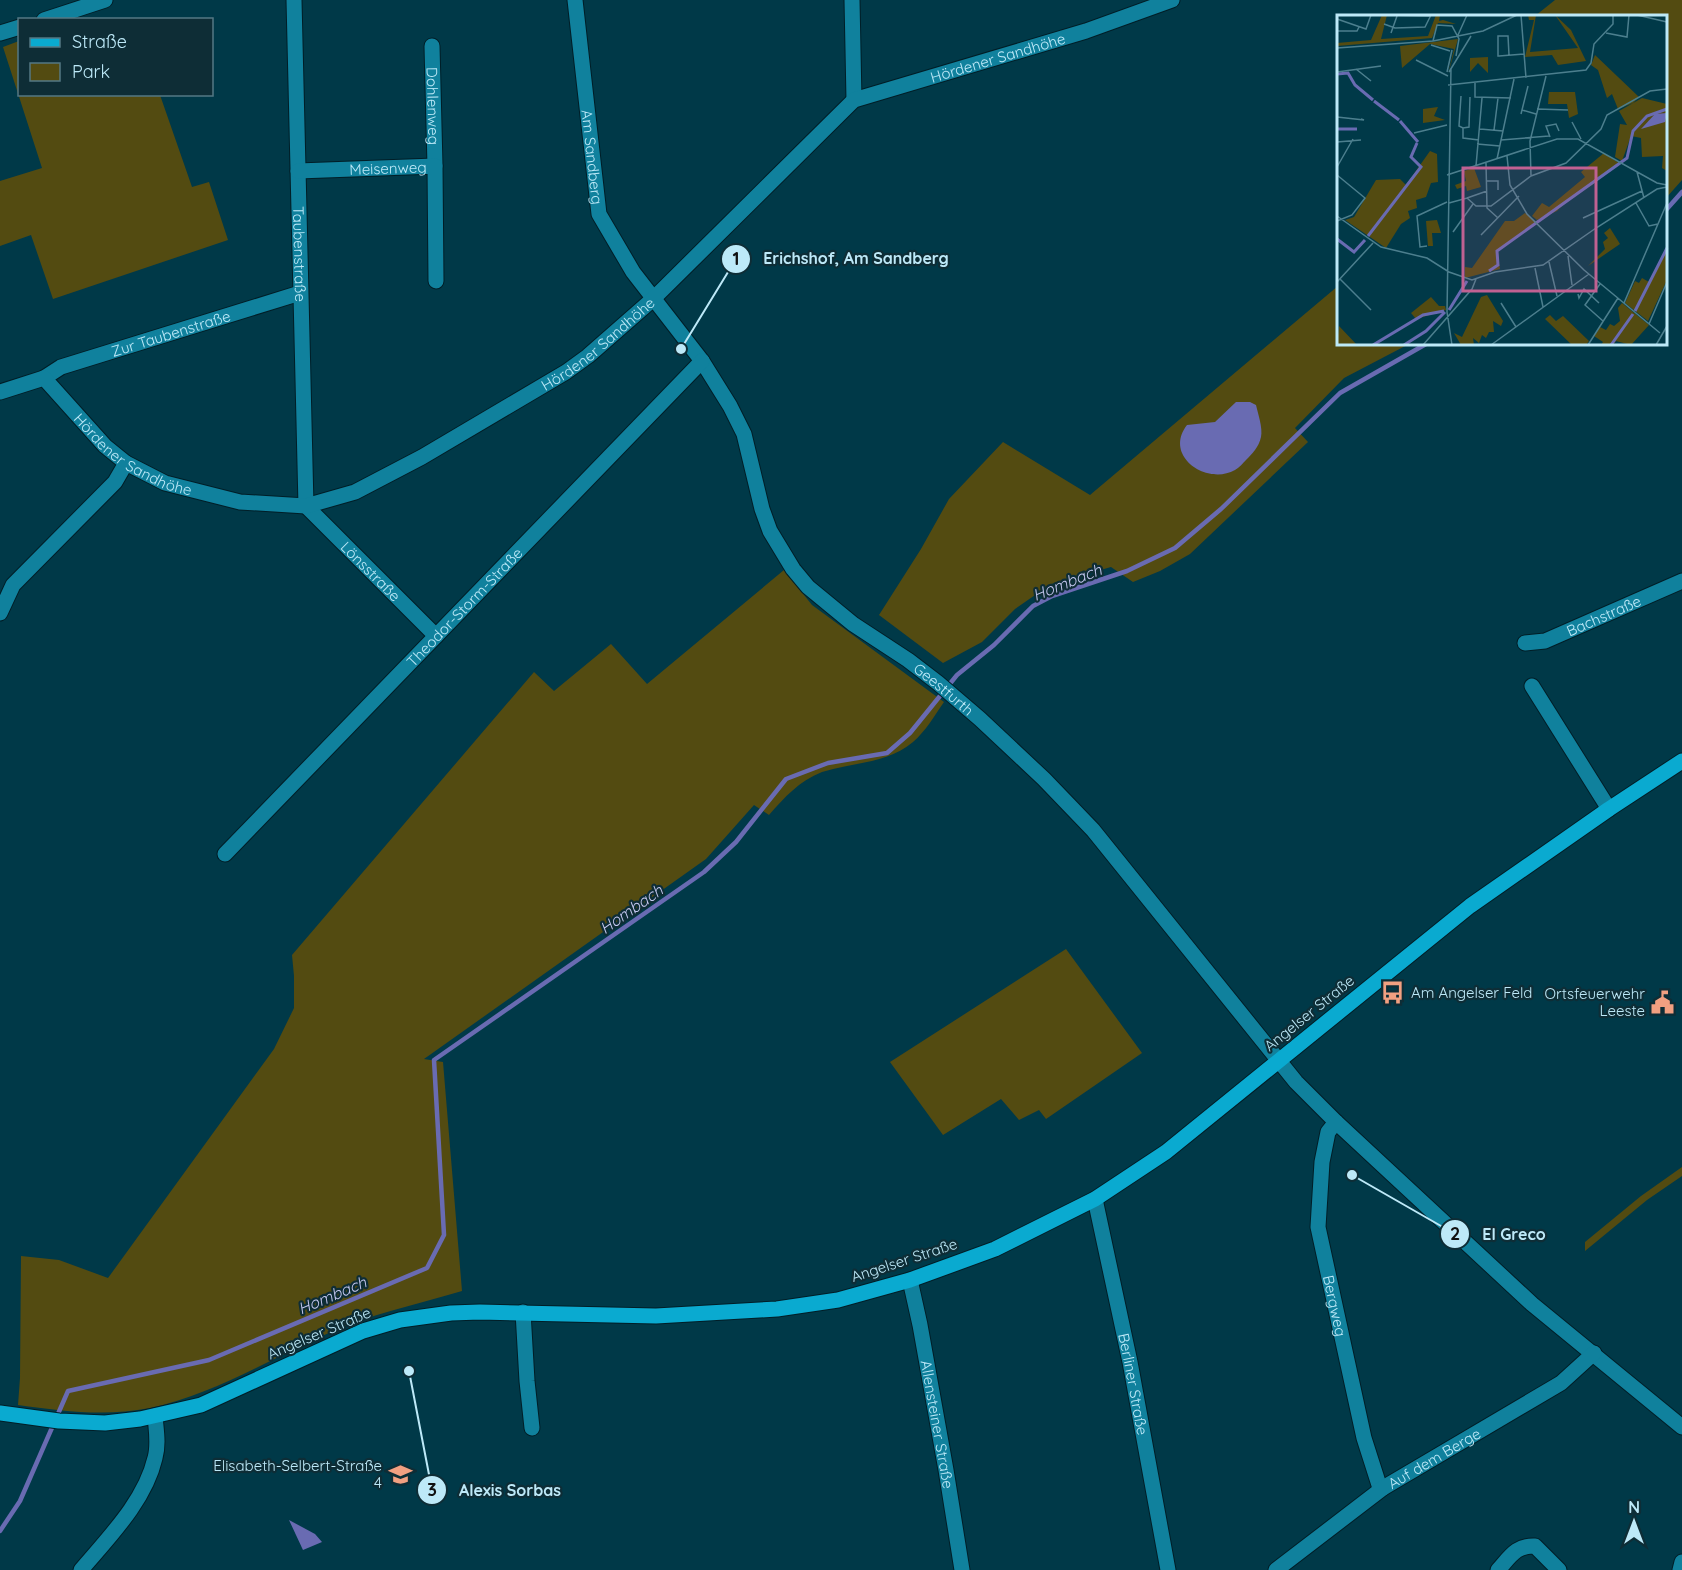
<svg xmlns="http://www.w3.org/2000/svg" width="1682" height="1570" viewBox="0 0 1682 1570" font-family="Quicksand,sans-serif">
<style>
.green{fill:#534b11}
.water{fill:#696bb2}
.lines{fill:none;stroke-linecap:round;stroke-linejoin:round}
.stream{stroke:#696bb2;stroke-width:4.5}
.minor-casing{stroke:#001e27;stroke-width:17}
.major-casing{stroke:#001e27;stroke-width:17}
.minor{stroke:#10819d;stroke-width:15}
.major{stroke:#0aaad0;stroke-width:15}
.labels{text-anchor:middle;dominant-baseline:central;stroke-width:4.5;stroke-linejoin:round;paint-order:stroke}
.street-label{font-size:15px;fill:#bde9f8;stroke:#0e2d36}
.poi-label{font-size:15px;fill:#bde9f8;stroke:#0e2d36;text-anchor:end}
.water-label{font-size:16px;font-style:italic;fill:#c5c8f0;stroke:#0e2d36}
.inset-river{fill:none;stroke:#696bb2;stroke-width:3}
.inset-road{fill:none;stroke:#4c7f8e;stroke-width:1.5}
.view{fill:#c06192;fill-opacity:0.15;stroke:#c06192;stroke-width:3}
.inset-edge{fill:none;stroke:#bde9f8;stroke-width:3}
.leader{fill:none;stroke:#bde9f8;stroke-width:2}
.callout-dot{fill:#bde9f8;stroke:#0e2d36;stroke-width:2}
.mark-label{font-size:18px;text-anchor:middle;font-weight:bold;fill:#111}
.callout-label{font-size:16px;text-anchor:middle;font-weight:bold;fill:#bde9f8;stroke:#0e2d36;stroke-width:4.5;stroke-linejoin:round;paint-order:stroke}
</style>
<rect width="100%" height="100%" fill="#003948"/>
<!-- green -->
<g class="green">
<polygon points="1555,0 1682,0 1682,180 1666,198 1666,16 1535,16"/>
<polygon points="19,41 20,94 160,95 192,187 209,182 228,240 53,299 31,235 0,246 0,181 42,168 3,47"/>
<polygon points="1338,286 1338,344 1409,344 1344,378 1295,428 1308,442 1190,554 1160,571 1133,582 1111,567 1051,584 1015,609 982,642 943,663 879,615 921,549 949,499 1003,442 1090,495"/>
<path d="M784 570 812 605 944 702C935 715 925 732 913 742 887 764 853 762 822 772 799 781 785 797 769 815L754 805 706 859 424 1059 443 1062 462 1291C425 1302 385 1311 348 1325 282 1351 220 1393 150 1408 105 1417 62 1411 18 1405L20 1378 21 1256 59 1260 108 1278 274 1049 294 1008V976L292 955 534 672 554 691 611 644 647 684Z"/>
<polygon points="1066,949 1142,1053 1046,1119 1039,1110 1019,1120 1001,1099 943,1135 890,1062"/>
<polygon points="1682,1167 1682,1176 1647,1200 1585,1251 1585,1242 1641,1196"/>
</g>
<!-- water -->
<g class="water">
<path d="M1236 402H1250L1256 405C1258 414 1263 428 1261 437 1259 447 1252 454 1246 460 1243 463 1239 468 1235 470 1207 486 1163 456 1187 425L1215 422Z"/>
<polygon points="289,1520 315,1534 322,1542 303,1550"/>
</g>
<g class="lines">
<!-- stream -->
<g class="stream">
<polyline points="1666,210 1682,192"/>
<polyline points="0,1531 20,1501 68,1391 209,1360 427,1268 444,1235 434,1060 704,872 736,842 786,779 828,763 887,753 910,733 957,675 994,645 1033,606 1052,596 1127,571 1175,548 1221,509 1340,393 1426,344"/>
</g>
<defs>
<g id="minor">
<path id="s1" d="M294 0 306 506 436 636"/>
<path id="s2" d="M575 0 599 214 633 272 702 361 730 406 744 434 762 509 770 531 793 569 808 587 853 624 908 660 938 683 980 719 1044 779 1093 830 1296 1082 1336 1122 1532 1304 1682 1427"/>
<polyline points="852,0 854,100"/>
<polyline points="44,20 105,0"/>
<polyline points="0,33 20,27"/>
<path id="s3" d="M432 46 435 166"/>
<path id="s4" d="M298 171 435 166 436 281"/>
<path id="s5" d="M44 378 61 367 300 293"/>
<path id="s6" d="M0 392 44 378 105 446 126 463 165 483 240 502 306 506 355 492 422 457 566 372 588 356 653 299 854 100 1086 31 1172 0"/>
<polyline points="0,613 13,585 115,482 126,463"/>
<path id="s7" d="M1525 643 1545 641 1682 581"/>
<polyline points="1532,686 1609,809"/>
<path id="s8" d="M225 854 702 361"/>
<path id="s9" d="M1336 1122 1328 1132 1322 1162 1318 1227 1364 1438 1379 1485 1383 1488"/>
<path id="s10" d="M1095 1199 1130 1362 1168 1570"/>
<path id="s11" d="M910 1280 920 1325 946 1470 962 1570"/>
<polyline points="523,1312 527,1381 532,1428"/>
<path d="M81 1570C109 1537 145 1501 155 1458 159 1444 156 1429 155 1416"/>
<path id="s12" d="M1276 1570 1383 1488 1561 1383 1594 1353"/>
<path d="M1498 1570C1510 1557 1516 1545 1535 1546L1559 1570"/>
<polyline points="1680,1570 1682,1562"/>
</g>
<polyline id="major" points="0,1413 59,1421 105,1423 140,1419 201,1405 363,1331 400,1320 451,1313 480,1312 656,1316 777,1309 838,1300 910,1280 995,1249 1095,1199 1166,1152 1470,906 1609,809 1682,761"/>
</defs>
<!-- minor casing -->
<use href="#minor" class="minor-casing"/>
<!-- major casing -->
<use href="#major" class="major-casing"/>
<!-- minor -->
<use href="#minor" class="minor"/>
<!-- major -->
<use href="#major" class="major"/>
</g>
<!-- icons -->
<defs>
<symbol id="bus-bare" viewBox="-9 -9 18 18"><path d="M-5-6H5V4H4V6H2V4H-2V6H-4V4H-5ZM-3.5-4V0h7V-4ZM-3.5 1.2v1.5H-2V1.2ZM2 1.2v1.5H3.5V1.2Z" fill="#f2a081" stroke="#0e2d36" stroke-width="2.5" paint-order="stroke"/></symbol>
<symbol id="civic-bare" viewBox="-9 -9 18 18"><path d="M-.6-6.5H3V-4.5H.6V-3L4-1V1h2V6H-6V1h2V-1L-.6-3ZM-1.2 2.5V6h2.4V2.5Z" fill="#f2a081" stroke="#0e2d36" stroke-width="2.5" paint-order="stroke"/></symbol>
<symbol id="school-bare" viewBox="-9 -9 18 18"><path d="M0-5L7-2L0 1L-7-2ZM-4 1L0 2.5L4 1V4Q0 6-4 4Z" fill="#f2a081" stroke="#0e2d36" stroke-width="2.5" paint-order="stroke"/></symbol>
</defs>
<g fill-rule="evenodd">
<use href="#bus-bare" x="1376" y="976" width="33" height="33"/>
<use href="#civic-bare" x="1646" y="986" width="33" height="33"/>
<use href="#school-bare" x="384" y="1458" width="33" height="33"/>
</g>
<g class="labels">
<!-- street labels -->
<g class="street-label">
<text stroke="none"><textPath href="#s6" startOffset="1192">Hördener Sandhöhe</textPath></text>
<text stroke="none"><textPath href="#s3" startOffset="60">Dohlenweg</textPath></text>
<text stroke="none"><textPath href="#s2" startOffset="158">Am Sandberg</textPath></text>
<text stroke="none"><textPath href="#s4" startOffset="90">Meisenweg</textPath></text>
<text stroke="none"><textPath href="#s1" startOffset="254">Taubenstraße</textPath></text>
<text stroke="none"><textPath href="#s5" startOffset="135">Zur Taubenstraße</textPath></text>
<text stroke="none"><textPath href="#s6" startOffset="688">Hördener Sandhöhe</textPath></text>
<text stroke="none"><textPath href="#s6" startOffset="166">Hördener Sandhöhe</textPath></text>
<text stroke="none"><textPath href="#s1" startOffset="598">Lönsstraße</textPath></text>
<text stroke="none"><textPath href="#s8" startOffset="344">Theodor-Storm-Straße</textPath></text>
<text stroke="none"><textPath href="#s7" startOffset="84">Bachstraße</textPath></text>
<text stroke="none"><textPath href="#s2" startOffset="818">Geestfurth</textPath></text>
<text transform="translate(1309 1013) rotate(-39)">Angelser Straße</text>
<text transform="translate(904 1260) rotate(-18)">Angelser Straße</text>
<text stroke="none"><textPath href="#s9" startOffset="189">Bergweg</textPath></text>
<text transform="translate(319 1333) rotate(-23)">Angelser Straße</text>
<text stroke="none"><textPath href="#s10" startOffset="189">Berliner Straße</textPath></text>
<text stroke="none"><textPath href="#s11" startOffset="147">Allensteiner Straße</textPath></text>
<text stroke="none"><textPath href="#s12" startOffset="194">Auf dem Berge</textPath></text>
</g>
<!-- poi labels -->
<g class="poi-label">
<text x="1411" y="992" text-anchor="start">Am Angelser Feld</text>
<text x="1645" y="993">Ortsfeuerwehr<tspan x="1645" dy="17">Leeste</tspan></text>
<text x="382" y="1465">Elisabeth-Selbert-Straße<tspan x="382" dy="17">4</tspan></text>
</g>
<!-- water labels -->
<g class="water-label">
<text transform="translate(1067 582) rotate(-22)">Hombach</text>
<text transform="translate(631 909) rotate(-35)">Hombach</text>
<text transform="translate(332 1295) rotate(-23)">Hombach</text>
</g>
</g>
<!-- overview -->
<g transform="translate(1337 15)">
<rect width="330" height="330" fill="#003948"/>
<path d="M45 0H50L44 24 91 21 99 0H103L102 6 106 5 119 9 101 8 95 23 0 31V28L34 25ZM191 0H199L193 37 241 33 218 0 234 15 249 46 221 50 215 40 188 42 197 5H192ZM121 24 111 59 117 34 93 29 65 53 63 31ZM258 40 302 82 296 88 281 94 275 79 270 83 261 55 254 50ZM151 42V58L141 48 133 57V43ZM212 77H238L241 99 232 103 230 89H211ZM305 83 330 89V156L325 153 326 141 305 142 304 123 294 121 285 146 278 142 283 109 290 110 282 96ZM101 92 97 101 108 105 86 108V94ZM93 136 100 139 101 167 94 168 89 182 79 185 80 193 71 196 73 203 64 209 49 233 8 205 17 202 39 165 63 164 69 170ZM267 138 282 148 255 170 232 183 220 196 200 205 195 201 205 188 212 192 248 162 244 157ZM137 153 144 172 130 176 129 171 120 174 118 170 129 166 127 156ZM188 198 201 208 160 236 163 254 128 263V252L135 253 168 206H177ZM100 205 104 218H95L96 231H91L89 206ZM273 213 283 229 251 251 268 234 266 227 271 223 267 218ZM330 231V265L311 306 288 288 298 266 302 268 305 263 312 267ZM150 280 166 306 164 311 156 306 157 317H152L149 323 145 320 142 328 136 323 137 330H124L117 318 125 322 144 282ZM94 282 102 291H108L109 295 79 304 74 298ZM285 288 312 310 294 330 279 326 276 330H264L266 327 257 321 263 312 269 315 273 309 277 311 283 306 281 293ZM213 300 219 306 226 301 252 326 249 330H235L208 304ZM2 311 20 330H0Z" fill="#534b11"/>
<path d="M330 98 328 107 304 114 318 99Z" fill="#696bb2"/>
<path class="inset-river" d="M0 59 11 58 18 70 36 85M37 86 62 105M63 106 81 127M0 114H20M31 221 84 152 74 142 80 128M0 224 17 237 28 225M152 256 161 250 160 236 290 143 296 116 310 101 330 94M112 295 130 266M298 296 330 233M36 330 86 300 107 296M67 330 89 316 108 297M274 330 296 299"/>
<path class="inset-road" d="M52 0 93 1M184 0 189 63M300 0 330 7M0 4 29 14 34 0M47 9 58 13 88 12 94 0M0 16H20L22 12M54 18 60 1M269 18 290 22 292 0M121 20 130 0M96 26 100 10 115 11 122 24 119 41M96 26 146 16 180 0M94 30 113 36M0 33 96 26M172 40 171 21H161V41H162L187 39M79 45 111 61M114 53 110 297 115 330M19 54 34 66M0 57 44 51M110 57 115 35M112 57 134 21M138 68V82L174 83M111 70 249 55 254 48 257 29 276 9V0M124 81 122 111 126 113 132 112 133 82M200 94 231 95M185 95 191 71M184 99 185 95 199 99M0 102 27 105 24 104M235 107 244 124M126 113V123L142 125M143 114 166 116M157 115 161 83M77 118 110 110M213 122 209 111 219 109 222 116M164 125 212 121M0 127 24 125M140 129 163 131M170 141 173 170 190 199 247 255 323 318M160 144 177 64M149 148 150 193 161 203M139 151 145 83M0 152 16 124M300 157 307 183M0 160 28 183 15 200 0 206M110 160 220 124H241L320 168 330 170M194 161 193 126 209 61M150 166H161V175M130 183 150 176M112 188 130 183 139 191H154L194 161 229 148 264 114 270 100 313 76 330 74M299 188 312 211 321 209M0 201 44 232 90 243 112 257 135 265 158 257 206 250 259 213 320 174 330 172M246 203 305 176M116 217 136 189M144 220 182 181M90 231 83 232 80 201 110 187M231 241 235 270M212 247 220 281M198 253 206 292M3 264 34 295M0 267 36 228M263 269 248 290 266 306M241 279 242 283 247 274 262 288M164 288 179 312M287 288 330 188M312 309 330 267M86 330 135 274 139 264M154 330 252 259M251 330 281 283M319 330 330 311"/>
<path class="view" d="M126 153H259V276H126Z"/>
<rect width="330" height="330" class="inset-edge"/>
</g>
<!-- callouts -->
<path class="leader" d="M681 349L736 259M1352 1175L1455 1234M409 1371L432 1490"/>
<g class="callout-dot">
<circle cx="681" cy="349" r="6"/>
<circle cx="1352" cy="1175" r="6"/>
<circle cx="409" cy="1371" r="6"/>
<circle cx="736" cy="259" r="15"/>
<circle cx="1455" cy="1234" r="15"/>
<circle cx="432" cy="1490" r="15"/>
</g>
<g class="mark-label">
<text x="736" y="265">1</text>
<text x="1455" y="1240">2</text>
<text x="432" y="1496">3</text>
</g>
<g class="callout-label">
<text x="856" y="264">Erichshof, Am Sandberg</text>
<text x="1514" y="1240">El Greco</text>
<text x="510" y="1496">Alexis Sorbas</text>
</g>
<!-- legend -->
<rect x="18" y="18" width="195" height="78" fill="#0e2d36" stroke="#547884" stroke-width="1.5"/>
<rect x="30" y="38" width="30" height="9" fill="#0aaad0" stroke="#547884" stroke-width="1.5"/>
<text x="72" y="48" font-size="18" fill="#bde9f8">Straße</text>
<rect x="30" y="63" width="30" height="18" fill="#534b11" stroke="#547884" stroke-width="1.5"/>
<text x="72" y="78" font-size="18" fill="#bde9f8">Park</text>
<!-- north arrow -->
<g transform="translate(1634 1522)" stroke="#0e2d36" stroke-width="4.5" paint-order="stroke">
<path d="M0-4.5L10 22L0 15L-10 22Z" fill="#bde9f8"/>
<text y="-9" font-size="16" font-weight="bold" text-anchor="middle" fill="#bde9f8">N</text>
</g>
</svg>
